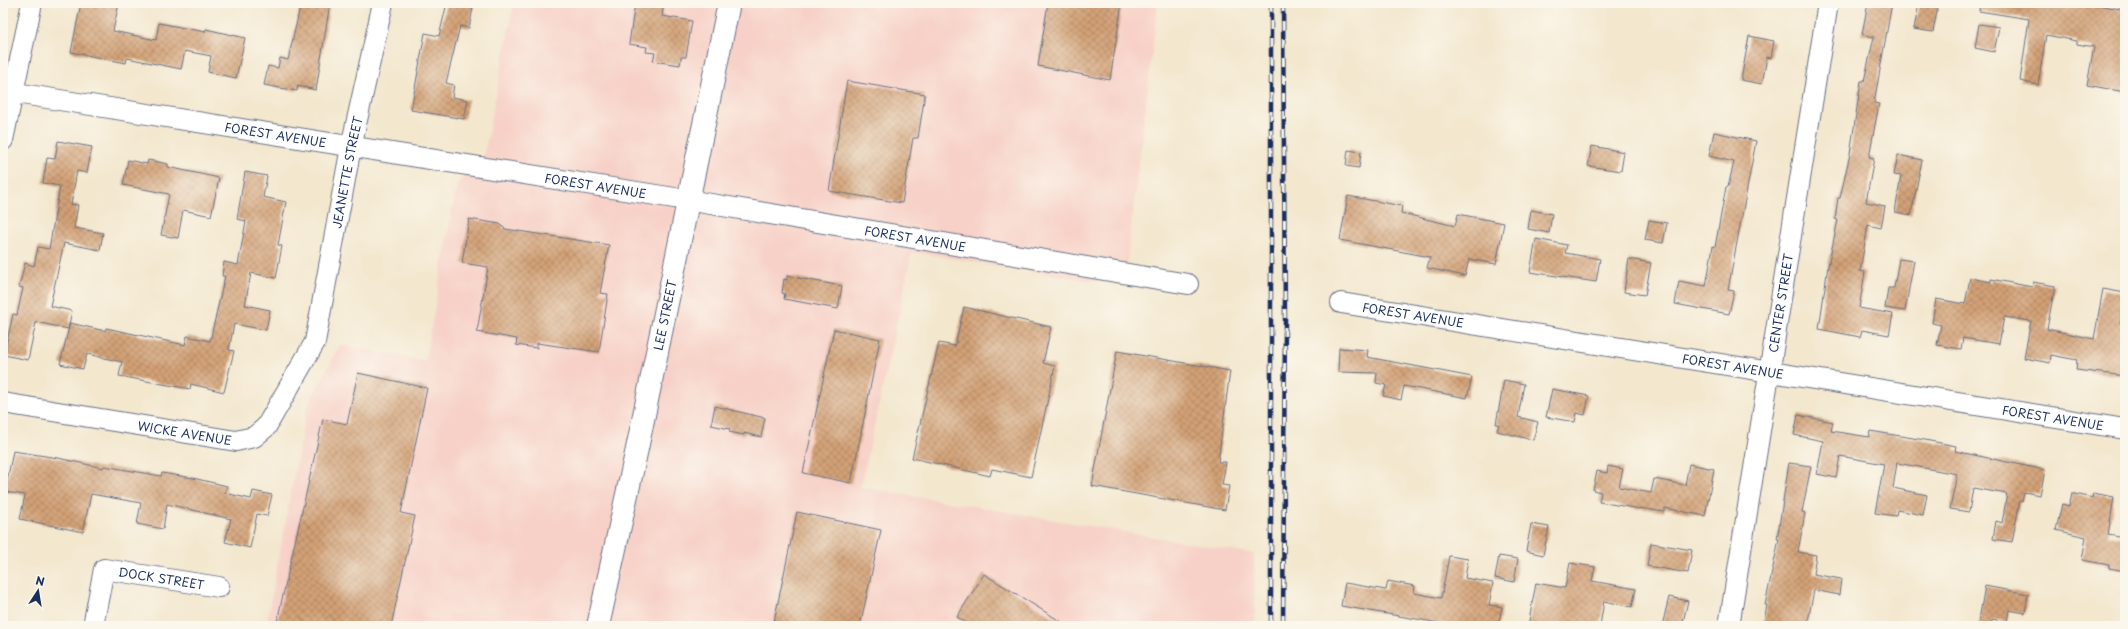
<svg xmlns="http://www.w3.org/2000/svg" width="2128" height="629" viewBox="0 0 2128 629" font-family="'Playpen Sans',sans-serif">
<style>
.built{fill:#f7d1c7}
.building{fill:url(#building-cross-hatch)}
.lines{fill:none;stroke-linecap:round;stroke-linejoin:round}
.street-casing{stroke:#676f85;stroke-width:22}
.primary-casing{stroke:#676f85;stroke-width:24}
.street{stroke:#fff;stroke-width:20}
.primary{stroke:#fff;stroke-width:22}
.rail-casing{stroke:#1b2f5e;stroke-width:4.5}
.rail{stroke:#fbf7ec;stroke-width:3;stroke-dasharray:9;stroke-linecap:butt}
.labels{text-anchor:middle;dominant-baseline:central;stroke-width:3;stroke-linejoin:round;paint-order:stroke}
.street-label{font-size:12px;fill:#1b2f5e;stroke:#fbf7ec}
</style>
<defs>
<pattern id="building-cross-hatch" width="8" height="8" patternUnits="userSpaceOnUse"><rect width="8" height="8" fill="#d3a176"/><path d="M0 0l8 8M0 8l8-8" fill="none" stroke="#aa8464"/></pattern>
</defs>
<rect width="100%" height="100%" fill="#fbf7ec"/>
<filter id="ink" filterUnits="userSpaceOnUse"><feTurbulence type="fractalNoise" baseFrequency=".025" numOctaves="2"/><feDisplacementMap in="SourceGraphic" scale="8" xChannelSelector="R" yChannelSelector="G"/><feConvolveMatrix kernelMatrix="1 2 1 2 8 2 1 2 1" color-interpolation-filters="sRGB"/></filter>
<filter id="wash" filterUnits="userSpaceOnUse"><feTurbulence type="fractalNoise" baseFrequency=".012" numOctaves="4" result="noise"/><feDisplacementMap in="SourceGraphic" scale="16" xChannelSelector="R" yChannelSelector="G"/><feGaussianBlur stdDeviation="0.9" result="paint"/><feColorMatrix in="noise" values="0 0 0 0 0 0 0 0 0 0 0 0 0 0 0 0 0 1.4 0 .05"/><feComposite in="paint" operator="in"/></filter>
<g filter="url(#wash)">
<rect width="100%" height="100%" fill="#f3e7ce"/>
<!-- built -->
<polygon class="built" points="514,3 1158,3 1124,286 912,252 861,487 1254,554 1255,626 266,626 307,407 340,345 425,361 457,184 484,155"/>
<g id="blocks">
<!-- building -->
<g class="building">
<polygon points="81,3 119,3 113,31 156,40 159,23 205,32 206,29 245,38 236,78 208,72 211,56 185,51 181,69 127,58 126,63 71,52"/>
<polygon points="301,3 330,3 316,90 298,86 297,91 264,85 268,66 278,68 280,58 288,60"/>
<polygon points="447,3 474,3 469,28 460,26 446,83 454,85 452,97 468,100 464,119 411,110 425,33 439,36"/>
<polygon points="635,3 664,3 662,16 692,21 686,57 681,57 680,65 653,61 655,53 646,52 647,47 629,44"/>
<polygon points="1048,3 1122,3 1110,80 1038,66"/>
<polygon points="1868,3 1892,3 1874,103 1879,104 1869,157 1874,158 1866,202 1885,206 1881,228 1868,225 1860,271 1865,272 1859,308 1893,314 1889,335 1862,330 1860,337 1819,329 1828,266 1838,220 1835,219 1838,198 1840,198 1850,154 1861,81 1864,81 1874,37 1862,34"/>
<polygon points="1919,3 1938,6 1933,32 1914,29"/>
<polygon points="1980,3 2088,3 2125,10 2125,92 2087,85 2094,47 2077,44 2077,41 2046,35 2038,85 2020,81 2029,19 1979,11"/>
<polygon points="1979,24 1999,27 1994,52 1975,48"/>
<polygon points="1749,36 1774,41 1771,58 1767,57 1762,84 1741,80"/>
<polygon points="847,81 925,94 918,138 913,138 902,203 829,191"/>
<polygon points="1714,132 1756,141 1728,290 1734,291 1729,314 1675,304 1679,281 1706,286 1713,246 1715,247 1726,187 1728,187 1734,162 1709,156"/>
<polygon points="58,141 92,147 87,173 77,171 71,204 78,205 74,228 103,233 100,250 64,243 50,306 72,311 68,329 36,322 28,360 4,355 13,314 17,315 23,288 19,287 25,263 34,266 38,247 49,249 60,186 43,183 47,158 55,159"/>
<polygon points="1592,146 1624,152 1621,171 1588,166"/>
<polygon points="1348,150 1361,152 1359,168 1346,166"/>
<polygon points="1898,155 1922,160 1911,215 1895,212 1901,176 1894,175"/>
<polygon points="128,160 147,164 148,160 168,164 168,167 219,178 211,216 183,210 178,238 161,235 169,194 123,185"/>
<polygon points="245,172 267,176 263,197 286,202 278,245 282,246 276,278 251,273 245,305 270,310 266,330 234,324 229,350 234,351 224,392 191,384 190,389 119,376 122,362 87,354 83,369 60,364 70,323 105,331 106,328 185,345 187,336 210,341 225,276 222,276 224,262 238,265 246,221 237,219"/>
<polygon points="1348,196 1402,206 1401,213 1455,226 1458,214 1504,223 1496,264 1469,259 1465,276 1427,268 1430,257 1340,240"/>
<polygon points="1531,210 1552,214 1549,233 1528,229"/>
<polygon points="469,219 500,224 505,229 609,245 600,293 608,294 599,352 537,343 537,348 516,345 517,339 477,332 488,267 462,263"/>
<polygon points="1649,220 1667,223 1663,243 1645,240"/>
<polygon points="1536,239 1567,245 1565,253 1600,259 1596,282 1530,272"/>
<polygon points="1629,259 1651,263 1645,295 1624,292"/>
<polygon points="1899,259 1914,261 1905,311 1885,308 1888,288 1894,288"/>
<polygon points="787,276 842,286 838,309 784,299 785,294 782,293 784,279 787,280"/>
<polygon points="1970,278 1991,282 1991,279 2032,287 2033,282 2055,286 2047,329 2094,339 2103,289 2125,293 2120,324 2125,325 2125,376 2076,370 2077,360 2051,355 2050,363 2024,358 2031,321 2004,317 1999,344 1963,338 1961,349 1937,345 1941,325 1932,323 1936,299 1965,304"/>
<polygon points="964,307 1051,327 1043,363 1055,366 1031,477 992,469 990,476 912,458 939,343 955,346"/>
<polygon points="834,329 880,339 851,483 803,473"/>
<polygon points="1339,348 1368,350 1367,357 1472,377 1467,398 1404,386 1401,400 1383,396 1386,385 1376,383 1377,373 1338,372"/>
<polygon points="1117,351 1230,371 1218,462 1226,462 1222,485 1229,486 1225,510 1092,486"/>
<polygon points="358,373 427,388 401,513 415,516 391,626 276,626 323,419 347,424"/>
<polygon points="1504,380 1524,384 1518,417 1538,422 1533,440 1497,431 1499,424 1496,424"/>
<polygon points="1552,389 1589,396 1585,415 1577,413 1575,422 1546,417"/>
<polygon points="715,406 765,418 761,437 744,433 744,435 729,432 730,429 711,425"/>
<polygon points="1798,415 1833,422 1831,431 1869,437 1870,431 1925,440 1956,446 1955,451 2045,470 2040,495 2024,492 2022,501 2020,501 2012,542 1993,539 1996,521 2002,523 2007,494 1973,488 1969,512 1950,509 1957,474 1897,463 1893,488 1927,495 1923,515 1897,510 1896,516 1875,513 1884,464 1840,456 1836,478 1817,474 1823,441 1794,435"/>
<polygon points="13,451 58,458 103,468 104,466 161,476 162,473 193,478 227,486 225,493 251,499 253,491 272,495 267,516 257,514 250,548 225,542 231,519 167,504 163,529 137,524 141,503 91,494 83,532 20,519 25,495 5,492"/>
<polygon points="1789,463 1811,466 1802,512 1805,513 1798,552 1816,555 1813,574 1841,579 1839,595 1814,590 1807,626 1763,626 1767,605 1765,605 1779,539 1777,539"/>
<polygon points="1689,464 1714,469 1705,516 1665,508 1664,512 1640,508 1640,509 1599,502 1601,492 1593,490 1597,471 1607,473 1608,466 1623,469 1619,487 1651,493 1654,479 1685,485"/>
<polygon points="2072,493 2092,498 2093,493 2114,497 2108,535 2125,538 2125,571 2109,568 2109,565 2082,560 2086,537 2056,530 2062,504 2069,506"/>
<polygon points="797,512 881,530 860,626 773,626"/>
<polygon points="1531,524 1549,527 1543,555 1526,551"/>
<polygon points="1651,543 1692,550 1688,573 1647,566"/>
<polygon points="1449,556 1468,559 1465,578 1493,583 1489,605 1502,607 1498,626 1457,626 1341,606 1345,583 1386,590 1388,581 1415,586 1414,593 1441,598"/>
<polygon points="1499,556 1518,559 1514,582 1495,578"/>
<polygon points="1570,563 1595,567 1592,581 1636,589 1632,607 1604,601 1600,626 1528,626 1536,583 1565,588"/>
<polygon points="984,574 1068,626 971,626 957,617"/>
<polygon points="1985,586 2028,594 2025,613 2009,610 2007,622 1992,619 1991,626 1978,626"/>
<polygon points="1669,597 1688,601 1682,626 1662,626"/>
</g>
</g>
</g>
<g filter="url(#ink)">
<use href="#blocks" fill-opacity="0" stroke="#676f85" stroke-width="1"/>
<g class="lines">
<defs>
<g id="street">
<path id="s1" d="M3 91 687 200 1188 284"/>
<polyline points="3,140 32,3"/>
<path id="s2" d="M1341 303 2125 429"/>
<path id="s3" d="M3 403 236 441 254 437 266 427 315 342 351 147 383 3"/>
<path id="s4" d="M93 626 104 569 219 587"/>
<path id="s5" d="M1729 626 1828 3"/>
</g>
<g id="primary">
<path id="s6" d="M598 626 637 449 729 3"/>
</g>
</defs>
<!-- street casing -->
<use href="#street" class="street-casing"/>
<!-- primary casing -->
<use href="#primary" class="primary-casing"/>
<!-- street -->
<use href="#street" class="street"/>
<!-- primary -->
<use href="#primary" class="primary"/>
<defs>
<g id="rail">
<polyline points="1271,3 1271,626"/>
<polyline points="1283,3 1285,319 1283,626"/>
</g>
</defs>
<!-- rail casing -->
<use href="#rail" class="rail-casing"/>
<!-- rail -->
<use href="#rail" class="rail"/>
</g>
</g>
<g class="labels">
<!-- street labels -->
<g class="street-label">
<text stroke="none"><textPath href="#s1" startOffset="276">FOREST AVENUE</textPath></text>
<text stroke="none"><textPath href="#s3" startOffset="541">JEANETTE STREET</textPath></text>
<text stroke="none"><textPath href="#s1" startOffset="600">FOREST AVENUE</textPath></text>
<text stroke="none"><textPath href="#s1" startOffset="924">FOREST AVENUE</textPath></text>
<text stroke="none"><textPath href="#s5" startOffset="327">CENTER STREET</textPath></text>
<text stroke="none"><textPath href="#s6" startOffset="318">LEE STREET</textPath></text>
<text stroke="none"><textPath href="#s2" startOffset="73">FOREST AVENUE</textPath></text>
<text stroke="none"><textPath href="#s2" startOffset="397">FOREST AVENUE</textPath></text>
<text stroke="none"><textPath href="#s2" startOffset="721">FOREST AVENUE</textPath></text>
<text stroke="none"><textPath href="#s3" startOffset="184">WICKE AVENUE</textPath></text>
<text stroke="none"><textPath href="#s4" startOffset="116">DOCK STREET</textPath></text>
</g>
</g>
<!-- margin -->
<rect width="2128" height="629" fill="none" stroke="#fbf7ec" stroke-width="16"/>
<!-- north arrow -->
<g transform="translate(38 591) rotate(12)" stroke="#fbf7ec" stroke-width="3" paint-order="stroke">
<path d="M0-3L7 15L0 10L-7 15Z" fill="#1b2f5e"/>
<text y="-6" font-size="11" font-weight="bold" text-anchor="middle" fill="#1b2f5e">N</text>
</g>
</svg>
